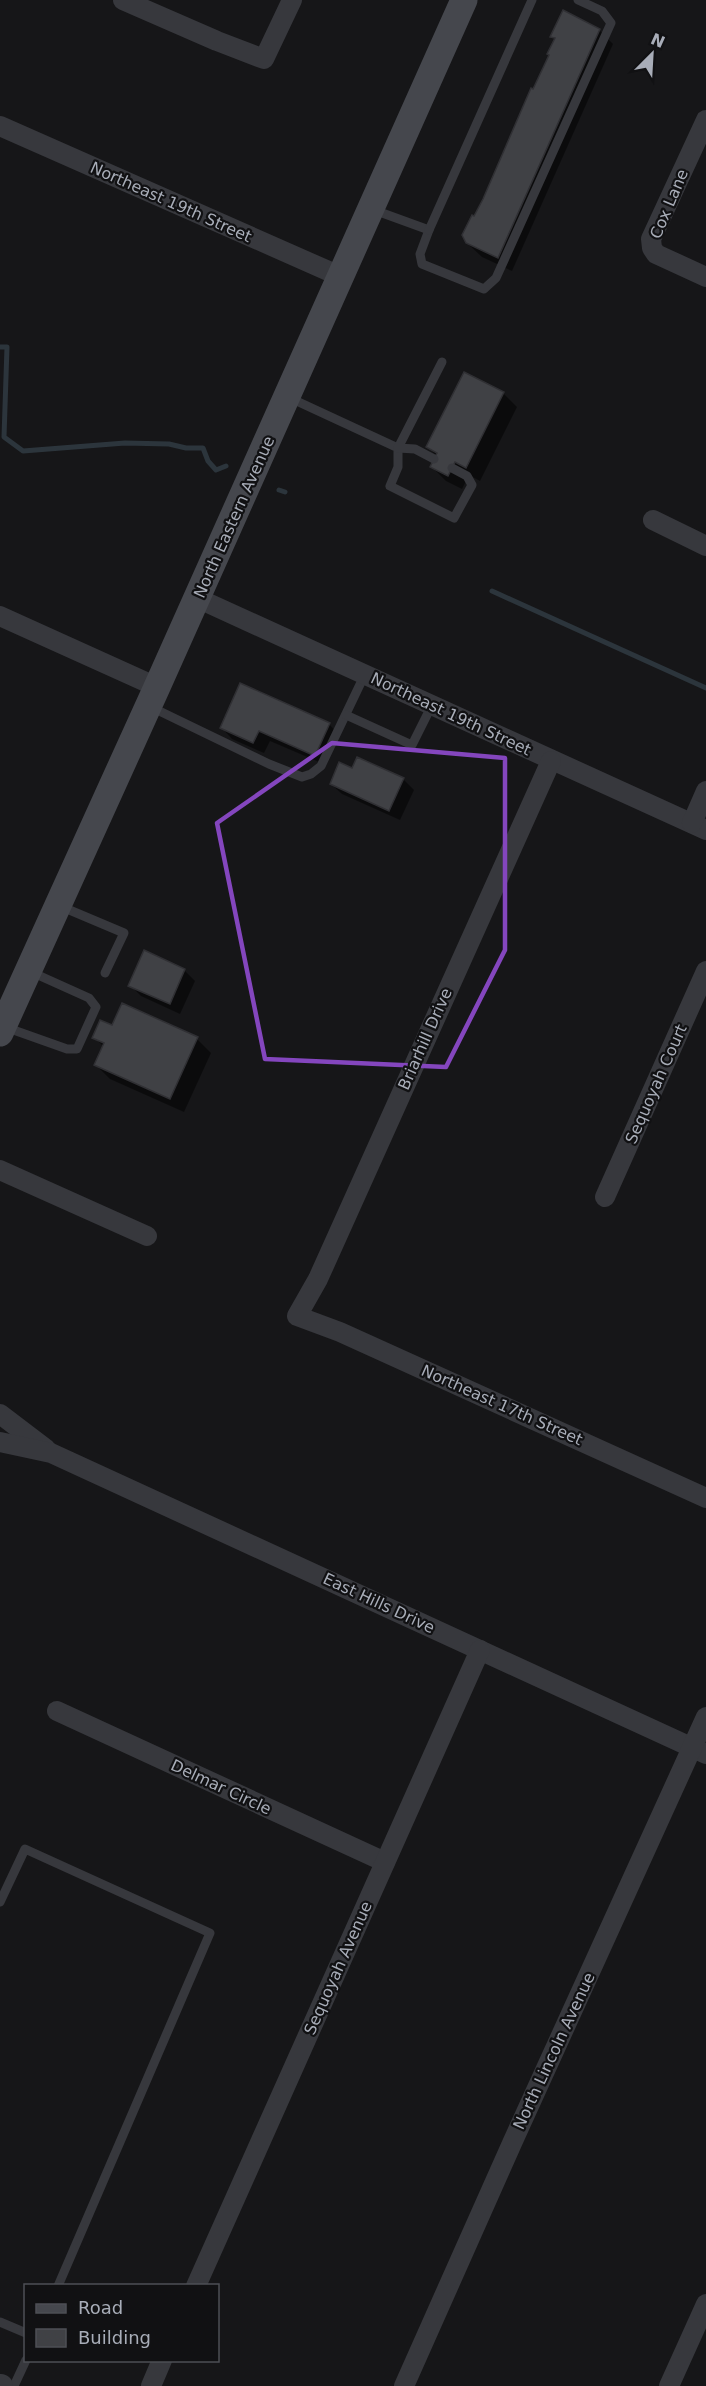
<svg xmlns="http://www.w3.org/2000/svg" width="706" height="2386" viewBox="0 0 706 2386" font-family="'DejaVu Sans',sans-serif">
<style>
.shadow{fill:#0007}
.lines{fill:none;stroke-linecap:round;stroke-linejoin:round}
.stream{stroke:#2c353c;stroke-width:5}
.building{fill:#404145;stroke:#303034;stroke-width:1.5}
.service{stroke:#37383d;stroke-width:9}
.minor{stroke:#37383d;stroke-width:20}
.tertiary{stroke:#37383d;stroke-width:24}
.secondary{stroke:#45474d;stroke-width:27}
.marked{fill:none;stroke:#8446be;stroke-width:4.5;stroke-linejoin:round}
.labels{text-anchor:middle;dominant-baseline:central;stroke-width:4.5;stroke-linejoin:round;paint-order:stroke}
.street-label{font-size:16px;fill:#a8adb8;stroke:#111113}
</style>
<rect width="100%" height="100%" fill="#161618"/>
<!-- shadow -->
<g class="shadow">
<polygon points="599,30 613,44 512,271 482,257 467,243 475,217"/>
<polygon points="503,393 517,407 480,481 469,475 462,489 446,481 432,467 437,456 428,447"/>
<polygon points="329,724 339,735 326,765 270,741 264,753 232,739 222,728"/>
<polygon points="353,770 403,779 414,790 400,820 342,794 331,784"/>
<polygon points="184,970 195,981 180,1014 141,996 130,985"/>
<polygon points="113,1027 197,1039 211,1053 184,1112 110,1079 96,1065 104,1047 94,1037"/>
</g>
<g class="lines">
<!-- stream -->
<g class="stream">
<polyline points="0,347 7,347 4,437 23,451 125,443 169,444 186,448 203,448 208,461 216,470 226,466"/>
<polyline points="279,490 285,492"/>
<polyline points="492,591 706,688"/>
</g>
</g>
<!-- building -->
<g class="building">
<polygon points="563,10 600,29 498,258 466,243 462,235 472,215 474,216 483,199 531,88 533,89 549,55 547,54 555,38 550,37"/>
<polygon points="464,372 504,392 466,468 455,462 448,476 430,467 437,453 426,447"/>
<polygon points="240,683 330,723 315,756 259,731 253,743 220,728"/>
<polygon points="357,757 404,778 389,811 330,784 339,762 352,768"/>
<polygon points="144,950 185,969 170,1004 128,986"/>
<polygon points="122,1003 198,1037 170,1099 94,1065 104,1043 92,1038 100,1020 112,1025"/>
</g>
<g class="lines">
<!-- service -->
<g class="service">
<polyline points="374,210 429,230 420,254 422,264 484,289 496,278 611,23 602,11 578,0"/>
<polyline points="429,230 532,0"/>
<polyline points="290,398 398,448 398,467 390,486 454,518 472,485 467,476 452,468"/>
<polyline points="434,459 415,449 398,448 442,362"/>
<polyline points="151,707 269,764 302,777 311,774 321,766 365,674"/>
<polyline points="346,715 412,745 432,705"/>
<polyline points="60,906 124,933 105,973"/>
<polyline points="5,1027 67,1049 77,1049 96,1007 89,998 29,971"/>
<polyline points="0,1902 25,1849 210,1933 58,2286"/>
<polyline points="0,2322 26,2333"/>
<polyline points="14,2386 26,2360"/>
</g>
<!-- minor -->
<g class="minor">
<polyline points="123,0 217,41 264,59 292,0"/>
<polyline points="706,120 651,239 652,248 656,254 706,277"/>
<polyline points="0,126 342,277"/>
<polyline points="653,520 706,546"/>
<polyline points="197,598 706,830"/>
<polyline points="0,616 157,687"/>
<polyline points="551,761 318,1279 297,1316 340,1332 706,1498"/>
<polyline points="692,823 706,791"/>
<polyline points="0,1170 147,1236"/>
<polyline points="605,1197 706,971"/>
<polyline points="0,1414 46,1449"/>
<polyline points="0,1442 51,1453 706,1754"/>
<polyline points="57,1711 385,1862"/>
<polyline points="196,2286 480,1650"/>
<polyline points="151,2386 162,2360"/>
<polyline points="404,2386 513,2141 706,1717"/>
<polyline points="669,2386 706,2304"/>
</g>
<!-- tertiary -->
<polyline class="tertiary" points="0,2386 1,2386"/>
<!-- secondary -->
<polyline class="secondary" points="0,1033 157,687 464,0"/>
</g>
<!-- marked area -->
<path class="marked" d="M332 743 505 758V950L446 1067 265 1059 217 823Z"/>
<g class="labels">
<!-- street labels -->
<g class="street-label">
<text transform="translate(171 202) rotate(24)">Northeast 19th Street</text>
<text transform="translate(669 204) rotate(-67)">Cox Lane</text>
<text transform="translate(234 517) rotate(-66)">North Eastern Avenue</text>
<text transform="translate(451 714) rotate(25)">Northeast 19th Street</text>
<text transform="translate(425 1039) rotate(-66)">Briarhill Drive</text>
<text transform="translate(656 1084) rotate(-66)">Sequoyah Court</text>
<text transform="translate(502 1405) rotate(24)">Northeast 17th Street</text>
<text transform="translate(379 1603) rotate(25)">East Hills Drive</text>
<text transform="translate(221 1787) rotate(25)">Delmar Circle</text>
<text transform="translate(338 1968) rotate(-66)">Sequoyah Avenue</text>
<text transform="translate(554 2051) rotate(-65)">North Lincoln Avenue</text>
</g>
</g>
<!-- legend -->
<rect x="24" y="2284" width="195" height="78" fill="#111113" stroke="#4d4f55" stroke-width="1.5"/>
<rect x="36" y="2304" width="30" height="9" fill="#45474d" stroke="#4d4f55" stroke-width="1.5"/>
<text x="78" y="2314" font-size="18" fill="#a8adb8">Road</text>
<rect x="36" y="2329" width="30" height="18" fill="#404145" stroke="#4d4f55" stroke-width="1.5"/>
<text x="78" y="2344" font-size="18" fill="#a8adb8">Building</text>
<!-- north arrow -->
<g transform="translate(652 54) rotate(24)" stroke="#111113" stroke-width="4.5" paint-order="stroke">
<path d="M0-4.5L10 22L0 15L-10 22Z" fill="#a8adb8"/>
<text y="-9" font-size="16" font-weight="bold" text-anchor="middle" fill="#a8adb8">N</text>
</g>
</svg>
